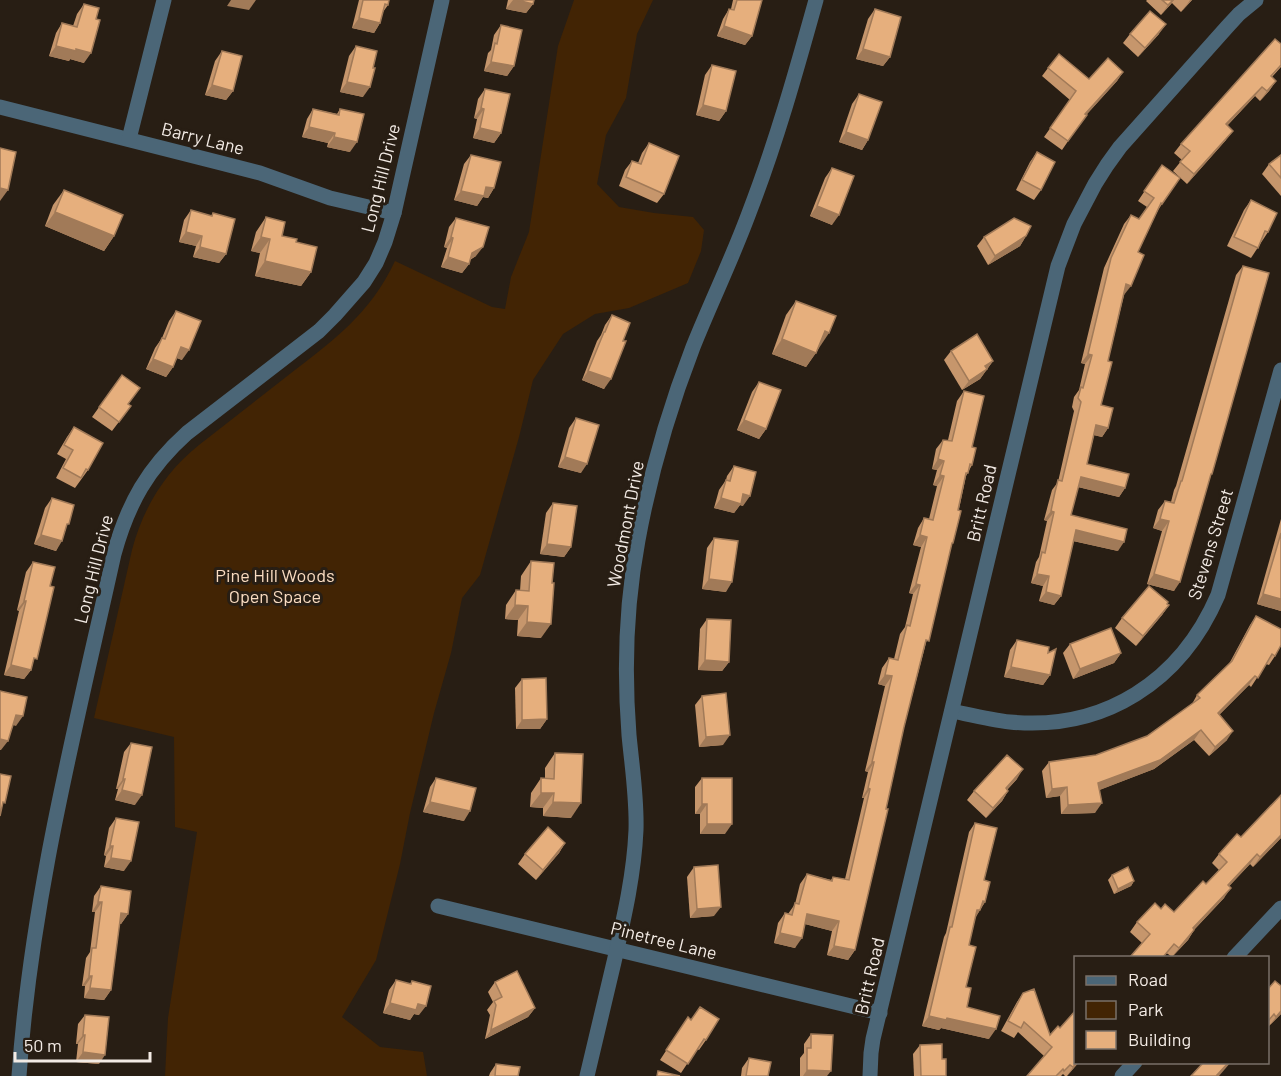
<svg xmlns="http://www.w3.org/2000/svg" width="1281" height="1076" viewBox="0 0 1281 1076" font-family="Barlow,sans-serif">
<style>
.green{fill:#422404}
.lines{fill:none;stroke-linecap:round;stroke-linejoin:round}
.minor{stroke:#4b6677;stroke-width:15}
.wall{fill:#c6966c}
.shaded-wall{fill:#a17a58}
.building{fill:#e6af7d;stroke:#a17a58;stroke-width:1.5}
.labels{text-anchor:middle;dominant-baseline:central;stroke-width:6;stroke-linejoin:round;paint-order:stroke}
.street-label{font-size:18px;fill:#f3ebe5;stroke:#281e14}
.park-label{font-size:18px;fill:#fadcc1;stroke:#281e14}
</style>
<rect width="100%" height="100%" fill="#281e14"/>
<!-- green -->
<path class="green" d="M574 0H653L637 34 626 98 606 135 597 184 619 207 654 213 693 217 704 230 701 251 688 283 629 308 595 314 563 334 533 380 519 437 480 575 462 598 451 653 434 713 410 813 400 864 376 960 342 1017 380 1047 423 1052 427 1076H165L168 1018 197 832 175 827 174 737 94 718 132 550C143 508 165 472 199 445 228 422 257 400 286 377 331 342 370 315 395 261L492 307 505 309 511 277 529 232 558 46Z"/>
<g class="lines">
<!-- minor -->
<g class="minor">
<polyline points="0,107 221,163 260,173 330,198 394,213"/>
<polyline points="129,139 164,0"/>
<path d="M952 711C971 715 991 720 1010 722 1105 731 1181 681 1218 595L1281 370"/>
<polyline points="438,906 880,1013"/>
<polyline points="1234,958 1281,908"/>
<path d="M19 1076C31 899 76 726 114 554 128 503 148 468 187 433L319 331 335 315 364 282 376 263 385 242 394 213 442 0"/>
<path d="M587 1076C596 1038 605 1000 614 962 624 918 634 875 636 830 637 798 632 767 629 735 624 671 626 604 638 540 650 475 669 409 693 347 711 302 732 259 749 213 776 143 796 72 816 0"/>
<polyline points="870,1076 871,1053 873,1039 1058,266 1074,224 1095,184 1107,165 1120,147 1227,27 1239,14 1256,0"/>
<polyline points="1122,1076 1135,1062"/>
</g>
</g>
<!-- wall -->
<g class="wall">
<polygon points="359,0 389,0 388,5 383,12 380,23 374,33 352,28"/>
<polygon points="508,0 534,0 533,4 526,13 506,9"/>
<polygon points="733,0 762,0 752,36 745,45 717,36 723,19 729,9 731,9"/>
<polygon points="1147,0 1192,0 1181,12 1172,3 1161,15 1146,1"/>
<polygon points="84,4 84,63 70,59 69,61 49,56 56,33 62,23 73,26 77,14"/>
<polygon points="875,9 890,57 883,66 856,59 868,19"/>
<polygon points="501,25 514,66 507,76 484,71 488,53 491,50 494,35"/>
<polygon points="1130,34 1159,34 1138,57 1123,43"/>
<polygon points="1281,44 1281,67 1272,77 1276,81 1269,91 1260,101 1255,96 1227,126 1226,140 1187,184 1173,171 1182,160 1174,153 1181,144"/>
<polygon points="356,46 363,97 340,92 349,56"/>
<polygon points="222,51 233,91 226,100 205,95 215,61"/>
<polygon points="712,65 726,111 719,121 696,115 705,75"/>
<polygon points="1048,68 1089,79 1123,72 1117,81 1086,115 1062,150 1044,137 1070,100 1042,76"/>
<polygon points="485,89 501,133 494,143 473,138 477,119 474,118 478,99"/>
<polygon points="859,94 868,140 862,150 839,142 852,104"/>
<polygon points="313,109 337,114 340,109 350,152 327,147 328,143 302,137 307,119"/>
<polygon points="649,143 664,194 657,203 619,186 625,170 632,161 638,163 642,153"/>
<polygon points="1037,152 1041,190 1034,200 1016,190 1030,162"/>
<polygon points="471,155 494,188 488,198 483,197 477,206 454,200 464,164"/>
<polygon points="1281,155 1281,196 1262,174 1269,164"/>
<polygon points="1162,165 1180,178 1158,210 1138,252 1124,295 1108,361 1101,405 1108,428 1102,437 1094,435 1087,464 1125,488 1119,497 1078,487 1071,515 1118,551 1073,541 1061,596 1054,605 1039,601 1043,586 1031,583 1036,562 1039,557 1047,521 1044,520 1049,501 1052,490 1058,482 1074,411 1072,407 1074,397 1079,390 1085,364 1081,363 1104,268 1124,224 1131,215 1139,219 1147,207 1138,201"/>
<polygon points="832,168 832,225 810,216 825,178"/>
<polygon points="64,190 114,236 104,251 45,226 53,205"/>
<polygon points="1251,200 1268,232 1251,258 1227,246 1244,210"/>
<polygon points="191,210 211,216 213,213 226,254 219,263 193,257 196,246 179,242 184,220"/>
<polygon points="266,217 282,236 296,242 311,272 301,286 255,276 260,253 251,251 256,232"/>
<polygon points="456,218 476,256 470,260 469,264 462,273 441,267 447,248 444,247 449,227"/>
<polygon points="1026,236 1020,246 988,265 977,246 984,237"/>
<polygon points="1243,266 1210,478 1174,591 1147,584 1162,531 1153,528 1158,510 1165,501 1171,502 1174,490 1176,486 1236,275"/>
<polygon points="796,301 819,348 806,367 772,354 786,315"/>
<polygon points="176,311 182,360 177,358 173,367 166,377 146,369 155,348 162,338 169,321"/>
<polygon points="612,315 623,341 604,389 582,380 597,341 601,335 605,325"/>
<polygon points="951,351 993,361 980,379 962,390 944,360"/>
<polygon points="122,375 128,404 131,406 112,431 92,417"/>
<polygon points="759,382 766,429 759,439 737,430 752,392"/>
<polygon points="964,391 972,447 972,465 966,476 951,547 904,727 855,950 848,960 827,955 832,931 805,924 795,948 774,943 778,923 785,913 788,914 795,904 800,884 807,874 831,880 833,877 845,879 864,798 862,798 868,772 865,771 885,686 878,684 882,668 889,658 894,659 900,634 905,627 913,594 909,593 921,547 913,545 918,528 924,518 929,519 937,486 933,485 937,470 932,469 936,449 943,440 948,440 957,401"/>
<polygon points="576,418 581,473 558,467 569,428"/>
<polygon points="74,427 88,470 75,488 56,478 66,459 57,454 67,437"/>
<polygon points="734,466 743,506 740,505 734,513 714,508 719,490 726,480 727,476"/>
<polygon points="52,498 66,529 56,551 34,544 45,508"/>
<polygon points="553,503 571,547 564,557 540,554 546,513"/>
<polygon points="1281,519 1281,611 1257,604"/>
<polygon points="714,538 726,592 702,589 707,548"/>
<polygon points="531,561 541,638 517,636 518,620 505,619 506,605 516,590 520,591 521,576"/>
<polygon points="33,562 50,586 31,670 24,679 4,675 19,611 17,610 26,572"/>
<polygon points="1169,605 1162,615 1136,646 1115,628 1122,618"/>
<polygon points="1256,616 1275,656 1269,665 1266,664 1251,687 1249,685 1219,715 1227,740 1209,756 1194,740 1154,769 1099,790 1095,813 1061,814 1060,796 1046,798 1042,771 1049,762 1096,755 1147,736 1192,704 1197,695 1229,664 1250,625"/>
<polygon points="707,619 729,662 722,671 698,670 700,629"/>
<polygon points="1017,640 1048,653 1050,675 1043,685 1004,677 1010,650"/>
<polygon points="1070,644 1121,653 1114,663 1073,679 1063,653"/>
<polygon points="522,679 547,719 540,729 516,729 515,688"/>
<polygon points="702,696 723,745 699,747 695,705"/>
<polygon points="131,743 135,805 115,800 118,789 116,789 124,752"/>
<polygon points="555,753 571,818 543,816 543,808 530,807 531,793 541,778 545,779 545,768"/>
<polygon points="436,778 464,821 423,812 430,787"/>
<polygon points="702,778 725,834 700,834 700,814 695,814 695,787"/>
<polygon points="1017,779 1007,790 1008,791 1002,801 986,818 967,800 974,791"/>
<polygon points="1281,795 1281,838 1253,867 1250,864 1229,886 1224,898 1194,930 1188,940 1172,957 1168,954 1142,943 1130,932 1137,922 1161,909 1174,912 1206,884 1219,870 1212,863 1219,854 1241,837"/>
<polygon points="116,818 124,871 104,867 106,856 104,855 109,828"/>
<polygon points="975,823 984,880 985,902 975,918 969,945 966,987 967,1007 989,1039 941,1028 939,1030 922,1026 944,937 946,933 969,832"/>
<polygon points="565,843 559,853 536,880 518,864 525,854"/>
<polygon points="694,867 714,916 690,918 687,877"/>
<polygon points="1112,875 1134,881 1131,886 1114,894 1108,880"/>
<polygon points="101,886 128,914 121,924 119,923 111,990 104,1000 84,998 85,986 82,986 86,958 90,952 95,912 92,912 94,896"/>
<polygon points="396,980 410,984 412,981 419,1015 414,1014 410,1020 383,1013 389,990"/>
<polygon points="495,982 535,1008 528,1017 485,1039 490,1015 487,1010 493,1002 488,992"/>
<polygon points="1281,986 1281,1014 1269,1026 1268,1024 1268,989"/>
<polygon points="1023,993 1050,1035 1060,1028 1079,1062 1067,1076 1065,1076 1063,1074 1061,1076 1027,1076 1044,1056 1018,1032 1014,1038 1001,1031 1017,1002"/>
<polygon points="700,1007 706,1040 699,1050 697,1049 681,1073 660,1060 688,1017 691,1020"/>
<polygon points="85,1015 99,1064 76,1062 78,1044 76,1044 78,1024"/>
<polygon points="811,1034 827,1076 800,1076 800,1058 804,1053 804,1044"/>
<polygon points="920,1045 942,1059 946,1076 914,1076 913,1054"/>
<polygon points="749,1058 768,1076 741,1076 742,1068"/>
<polygon points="496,1064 518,1076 489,1076 490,1073"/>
</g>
<!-- shaded-wall -->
<g class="shaded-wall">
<polygon points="231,0 256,0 249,10 227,6"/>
<polygon points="513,0 517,0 533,4 526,13 506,9"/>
<polygon points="1173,0 1174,0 1161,15 1168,5"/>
<polygon points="1190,0 1192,0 1181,12 1188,3"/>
<polygon points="359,18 380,23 374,33 352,28"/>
<polygon points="1166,24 1159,34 1138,57 1145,48"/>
<polygon points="724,26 752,36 745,45 717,36"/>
<polygon points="56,46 76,49 91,53 84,63 70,59 69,61 49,56"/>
<polygon points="863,49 890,57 883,66 856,59"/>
<polygon points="491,62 514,66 507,76 484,71"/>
<polygon points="1123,72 1117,81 1079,123 1085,114"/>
<polygon points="1276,81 1269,91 1260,101 1267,91"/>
<polygon points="347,82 370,87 363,97 340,92"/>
<polygon points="212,85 233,91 226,100 205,95"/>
<polygon points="1262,87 1255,96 1219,134 1226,124"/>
<polygon points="703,105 726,111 719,121 696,115"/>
<polygon points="481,108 484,109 477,119 474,118"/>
<polygon points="309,127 335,133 328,143 302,137"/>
<polygon points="480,128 501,133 494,143 473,138"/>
<polygon points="1233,131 1226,140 1187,184 1194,174"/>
<polygon points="846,132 868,140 862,150 839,142"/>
<polygon points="334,137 357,142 350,152 327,147"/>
<polygon points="486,187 494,188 488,198 483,197 477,206 454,200 461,191"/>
<polygon points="0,188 8,190 0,201"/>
<polygon points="817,206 839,215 832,225 810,216"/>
<polygon points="55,212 114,236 104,251 45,226"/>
<polygon points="186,232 202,236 196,246 179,242"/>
<polygon points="1026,236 1020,246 988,265 995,256"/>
<polygon points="261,237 270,239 260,253 251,251"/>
<polygon points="451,237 453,238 447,248 444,247"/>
<polygon points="200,247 226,254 219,263 193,257"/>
<polygon points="483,247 476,256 465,262 472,253"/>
<polygon points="448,257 469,264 462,273 441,267"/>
<polygon points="265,261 311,272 301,286 255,276"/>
<polygon points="1126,284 1131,286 1124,295"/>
<polygon points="825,331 829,333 819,348 814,346"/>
<polygon points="782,339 816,353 806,367 772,354"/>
<polygon points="181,347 189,350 182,360 174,357"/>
<polygon points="1088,354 1092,355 1085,364 1081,363"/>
<polygon points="153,359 173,367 166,377 146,369"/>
<polygon points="993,361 980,379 962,390 969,381 985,366"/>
<polygon points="588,371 611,379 604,389 582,380"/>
<polygon points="744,420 766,429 759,439 737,430"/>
<polygon points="1096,425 1108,428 1102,437 1089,434"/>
<polygon points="565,457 587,464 581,473 558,467"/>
<polygon points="938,459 944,461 937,470 932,469"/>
<polygon points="940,475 944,476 937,486 933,485"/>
<polygon points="1081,477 1125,488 1119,497 1074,486"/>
<polygon points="743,494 750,496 743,506 740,505 734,513 714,508 721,498"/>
<polygon points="1051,511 1054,512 1047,521 1044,520"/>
<polygon points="1160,519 1169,521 1162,531 1153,528"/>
<polygon points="1076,530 1124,542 1118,551 1069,540"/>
<polygon points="41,535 62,541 56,551 34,544"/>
<polygon points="920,535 927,537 921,547 913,545"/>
<polygon points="547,544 571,547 564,557 540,554"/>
<polygon points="1037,574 1049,576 1043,586 1031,583"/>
<polygon points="1154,574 1180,582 1174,591 1147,584"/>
<polygon points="709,579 732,582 726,592 702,589"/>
<polygon points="916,584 920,585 913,594 909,593"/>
<polygon points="1046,592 1061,596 1054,605 1039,601"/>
<polygon points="1263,594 1281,599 1281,611 1257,604"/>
<polygon points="24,601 26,601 19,611 17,610"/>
<polygon points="515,605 528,606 518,620 505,619"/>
<polygon points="1169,605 1162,615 1136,646 1143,636"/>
<polygon points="527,622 551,624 541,638 517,636"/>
<polygon points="1121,653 1114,663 1073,679 1080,669"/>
<polygon points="705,660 729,662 722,671 698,670"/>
<polygon points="11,665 31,670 24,679 4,675"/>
<polygon points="1011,667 1050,675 1043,685 1004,677"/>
<polygon points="885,675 892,676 885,686 878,684"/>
<polygon points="1255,676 1249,685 1211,723 1218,713"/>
<polygon points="16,715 23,716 16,726 9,724"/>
<polygon points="547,719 540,729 516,729 522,720"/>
<polygon points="1201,730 1194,740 1154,769 1092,793 1098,783"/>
<polygon points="1233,731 1227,740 1209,756 1215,747"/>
<polygon points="730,735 723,745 699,747 706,737"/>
<polygon points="0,739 8,741 1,750 0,750"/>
<polygon points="872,762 874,762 868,772 865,771"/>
<polygon points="1023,769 1017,779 999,798 1006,788"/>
<polygon points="123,779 125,779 118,789 116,789"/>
<polygon points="1067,787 1060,796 1046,798 1052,789"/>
<polygon points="868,788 870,789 864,798 862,798"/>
<polygon points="122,790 142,795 135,805 115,800"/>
<polygon points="1008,791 1002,801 986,818 993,808"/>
<polygon points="541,793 554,793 543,808 530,807"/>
<polygon points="430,802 470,811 464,821 423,812"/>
<polygon points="553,802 581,803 571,818 543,816"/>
<polygon points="1102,803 1095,813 1061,814 1068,805"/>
<polygon points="702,804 707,804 700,814 695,814"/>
<polygon points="707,824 732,824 725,834 700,834"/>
<polygon points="1281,835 1281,838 1253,867 1260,857"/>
<polygon points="565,843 559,853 536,880 543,870"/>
<polygon points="110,846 113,846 106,856 104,855"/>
<polygon points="1257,854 1250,864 1221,895 1228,885"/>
<polygon points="111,858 131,861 124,871 104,867"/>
<polygon points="1134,881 1131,886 1114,894 1118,889"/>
<polygon points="1231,888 1224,898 1186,938 1193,928"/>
<polygon points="983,901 985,902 980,910 974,920 970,919"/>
<polygon points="98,902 102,902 95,912 92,912"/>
<polygon points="721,907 714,916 690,918 697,909"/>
<polygon points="121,913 128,914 121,924 114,923"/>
<polygon points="807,914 839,921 832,931 801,923"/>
<polygon points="1194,930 1188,940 1172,957 1179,948"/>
<polygon points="780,933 802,938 795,948 774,943"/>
<polygon points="834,946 855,950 848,960 827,955"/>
<polygon points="89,976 92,976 85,986 82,986"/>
<polygon points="90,988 111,990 104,1000 84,998"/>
<polygon points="390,1003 418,1004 426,1006 419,1015 414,1014 410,1020 383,1013"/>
<polygon points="535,1008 528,1017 485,1039 491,1030"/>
<polygon points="1281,1011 1281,1014 1269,1026 1276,1017"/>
<polygon points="929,1016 947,1018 996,1029 989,1039 941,1028 939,1030 922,1026"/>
<polygon points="83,1035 85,1035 78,1044 76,1044"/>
<polygon points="83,1052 105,1055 99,1064 76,1062"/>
<polygon points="1077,1062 1079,1062 1067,1076 1073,1067"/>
<polygon points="1229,1062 1231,1062 1219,1076 1216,1076"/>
<polygon points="807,1070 831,1071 827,1076 803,1076"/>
</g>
<!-- building -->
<g class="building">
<polygon points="363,0 389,0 388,5 385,4 380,23 359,18"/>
<polygon points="517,0 534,0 533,4"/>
<polygon points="737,0 762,0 752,36 724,26 729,9 734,10"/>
<polygon points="1162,0 1173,0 1168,5"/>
<polygon points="84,4 99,8 96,19 100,20 91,53 76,49 76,51 56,46 62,23 77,27"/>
<polygon points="875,9 901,17 890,57 863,49"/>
<polygon points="1150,11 1166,24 1145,48 1130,34"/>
<polygon points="501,25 522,30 514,66 491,62 495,43 497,44"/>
<polygon points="1275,39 1281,44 1281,65 1271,76 1276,81 1267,91 1262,87 1226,124 1233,131 1194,174 1180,162 1190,151 1181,144"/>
<polygon points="356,46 377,51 373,68 375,68 370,87 347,82"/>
<polygon points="222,51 242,56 233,91 212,85"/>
<polygon points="1059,54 1089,79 1108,58 1123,72 1085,114 1087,115 1068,141 1050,128 1076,91 1048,68"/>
<polygon points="712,65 736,71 726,111 703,105"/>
<polygon points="485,89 510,94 501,133 480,128 484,109 481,108"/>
<polygon points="859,94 882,102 868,140 846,132"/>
<polygon points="313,109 339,115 340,109 364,114 357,142 334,137 335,133 309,127"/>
<polygon points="649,143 679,156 664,194 626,177 632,161 641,164"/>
<polygon points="0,148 16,152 8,190 0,188"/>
<polygon points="1037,152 1055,162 1041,190 1022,180"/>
<polygon points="471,155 501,162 494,188 486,187 484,196 461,191"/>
<polygon points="1281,155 1281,178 1269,164"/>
<polygon points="1162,165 1180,178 1162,204 1161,203 1138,252 1144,255 1131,286 1126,284 1108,361 1112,362 1101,405 1113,408 1108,428 1096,425 1087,464 1129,474 1125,488 1081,477 1071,515 1127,529 1124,542 1076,530 1061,596 1046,592 1049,576 1037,574 1042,552 1045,553 1054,512 1051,511 1055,492 1058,480 1062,481 1081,402 1078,398 1081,387 1083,388 1092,355 1088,354 1111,258 1131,215 1139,219 1154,198 1144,191"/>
<polygon points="832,168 854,176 839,215 817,206"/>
<polygon points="64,190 123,215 114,236 55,212"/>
<polygon points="1251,200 1277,213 1268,232 1265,231 1258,248 1234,237"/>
<polygon points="191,210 212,216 213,213 235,219 226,254 200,247 202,236 186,232"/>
<polygon points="266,217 285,222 282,236 297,239 296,242 317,247 311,272 265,261 270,239 261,237"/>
<polygon points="456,218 489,227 483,247 472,253 469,264 448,257 453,238 451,237"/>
<polygon points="1014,218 1031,226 1026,236 995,256 984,237"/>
<polygon points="1243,266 1269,273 1212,474 1211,474 1180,582 1154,574 1169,521 1160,519 1165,501 1174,503 1181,481 1182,481"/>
<polygon points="796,301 836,316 829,333 825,331 816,353 782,339"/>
<polygon points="176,311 201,321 189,350 181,347 173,367 153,359 162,338 165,339"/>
<polygon points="612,315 630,323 623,341 626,341 611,379 588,371 604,332 605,332"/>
<polygon points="977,334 993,361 985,366 987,369 969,381 951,351"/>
<polygon points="122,375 140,388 128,404 131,406 119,422 99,407"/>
<polygon points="759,382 781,390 766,429 744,420"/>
<polygon points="964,391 984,396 972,447 976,448 972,465 970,464 968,473 966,473 958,510 961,511 953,543 952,543 929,641 926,640 904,727 886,809 888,809 855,950 834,946 839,921 807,914 802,938 780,933 785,913 792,915 795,903 799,904 807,874 832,881 833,877 849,880 870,789 868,788 874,762 872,762 892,676 885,675 889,658 898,660 907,625 910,626 920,585 916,584 927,537 920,535 924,518 933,520 944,476 940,475 944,461 938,459 943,440 952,441"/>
<polygon points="576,418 599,425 587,464 565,457"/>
<polygon points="74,427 103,443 88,470 86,469 81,478 63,468 73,450 64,445"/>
<polygon points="734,466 756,472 750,496 743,494 741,504 721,498 726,480 730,481"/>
<polygon points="52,498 74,505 69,524 67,524 62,541 41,535"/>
<polygon points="553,503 577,506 571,547 547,544"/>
<polygon points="1281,533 1281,599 1263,594"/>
<polygon points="714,538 738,541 732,582 709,579"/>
<polygon points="531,561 554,563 552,583 554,583 551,624 527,622 528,606 515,605 516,590 529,591"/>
<polygon points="33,562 55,567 50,586 54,587 37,659 34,658 31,670 11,665 26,601 24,601"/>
<polygon points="1149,586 1168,602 1167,604 1169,605 1143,636 1122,618"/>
<polygon points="1256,616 1281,629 1281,645 1275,656 1272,654 1258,678 1255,676 1218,713 1233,731 1215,747 1201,730 1160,760 1098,783 1102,803 1068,805 1067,787 1052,789 1049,762 1096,755 1147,736 1200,698 1197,695 1232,661"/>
<polygon points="707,619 731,620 729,662 705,660"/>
<polygon points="1111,628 1121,653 1080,669 1070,644"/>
<polygon points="1017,640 1049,647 1048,653 1056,649 1050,675 1011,667"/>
<polygon points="546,678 547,719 522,720 522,679"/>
<polygon points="0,691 27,697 23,716 16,715 8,741 0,739"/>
<polygon points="726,693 730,735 706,737 702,696"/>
<polygon points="131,743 152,747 142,795 122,790 125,779 123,779"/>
<polygon points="555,753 583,754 581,803 553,802 554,793 541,793 541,778 554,779"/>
<polygon points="1007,755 1023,769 1006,788 1008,791 993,808 974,791"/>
<polygon points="0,774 11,776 5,803 3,802 0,816"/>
<polygon points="436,778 476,788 470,811 430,802"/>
<polygon points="702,778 732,778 732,824 707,824 707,804 702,804"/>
<polygon points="1281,795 1281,835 1260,857 1257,854 1228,885 1231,888 1193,928 1194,930 1179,948 1174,944 1163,957 1130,957 1150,934 1137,922 1155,903 1161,909 1165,904 1174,912 1203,881 1206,884 1227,862 1219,854 1237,834 1241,837"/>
<polygon points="116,818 139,822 131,861 111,858 113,846 110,846"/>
<polygon points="975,823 997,828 984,880 990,882 985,902 983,901 980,910 977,910 969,945 976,947 966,987 971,988 967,1007 1000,1016 996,1029 947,1018 946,1020 929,1016 950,927 952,927"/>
<polygon points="548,827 565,843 543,870 525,854"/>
<polygon points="718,865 721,907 697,909 694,867"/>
<polygon points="1128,867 1134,881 1118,889 1112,875"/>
<polygon points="101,886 131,891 128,914 121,913 111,990 90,988 92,976 89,976 92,948 96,948 102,902 98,902"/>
<polygon points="517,971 535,1008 491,1030 496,1005 494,1001 502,997 495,982"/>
<polygon points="396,980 411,984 412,981 431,986 426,1006 418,1004 416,1010 390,1003"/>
<polygon points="1275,981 1281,986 1281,1011 1276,1017 1274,1014 1268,1021 1268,989"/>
<polygon points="1034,989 1050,1035 1058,1026 1060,1028 1076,1010 1076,1062 1077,1062 1073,1067 1070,1065 1064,1071 1063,1069 1056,1076 1027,1076 1052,1047 1024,1022 1021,1028 1008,1021 1023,993"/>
<polygon points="700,1007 719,1019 706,1040 704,1039 688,1064 666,1050 688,1017 691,1020"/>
<polygon points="85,1015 109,1017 105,1055 83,1052 85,1035 83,1035"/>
<polygon points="811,1034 833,1035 831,1071 807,1070 807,1048 811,1048"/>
<polygon points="942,1044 942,1059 946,1059 946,1076 921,1076 920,1045"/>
<polygon points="749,1058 771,1062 768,1076 746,1076"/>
<polygon points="1204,1062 1229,1062 1216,1076 1191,1076"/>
<polygon points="496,1064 520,1067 518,1076 495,1076"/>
<polygon points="658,1071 680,1076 657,1076"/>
</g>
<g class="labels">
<!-- street labels -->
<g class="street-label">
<text transform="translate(203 138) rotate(14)">Barry Lane</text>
<text transform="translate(380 178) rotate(-76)">Long Hill Drive</text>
<text transform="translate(981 503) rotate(-77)">Britt Road</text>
<text transform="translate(625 524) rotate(-79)">Woodmont Drive</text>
<text transform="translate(1210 544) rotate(-73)">Stevens Street</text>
<text transform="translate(93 569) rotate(-76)">Long Hill Drive</text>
<text transform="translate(664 940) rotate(14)">Pinetree Lane</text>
<text transform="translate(869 976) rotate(-77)">Britt Road</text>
</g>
<!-- park labels -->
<g class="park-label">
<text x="275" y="575">Pine Hill Woods<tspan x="275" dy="21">Open Space</tspan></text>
</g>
</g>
<!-- legend -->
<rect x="1074" y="956" width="195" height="108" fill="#281e14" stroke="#797068" stroke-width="1.5"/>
<rect x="1086" y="976" width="30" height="9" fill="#4b6677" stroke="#797068" stroke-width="1.5"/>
<text x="1128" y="986" font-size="18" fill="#f3ebe5">Road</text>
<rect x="1086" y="1001" width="30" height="18" fill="#422404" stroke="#797068" stroke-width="1.5"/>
<text x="1128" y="1016" font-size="18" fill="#f3ebe5">Park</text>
<rect x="1086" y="1031" width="30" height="18" fill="#e6af7d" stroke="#797068" stroke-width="1.5"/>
<text x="1128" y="1046" font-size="18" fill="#f3ebe5">Building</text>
<!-- scale -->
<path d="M15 1052v9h135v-9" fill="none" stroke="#f3ebe5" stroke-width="3"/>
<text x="24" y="1052" font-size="18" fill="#f3ebe5" stroke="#281e14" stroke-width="4.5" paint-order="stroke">50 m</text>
</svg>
